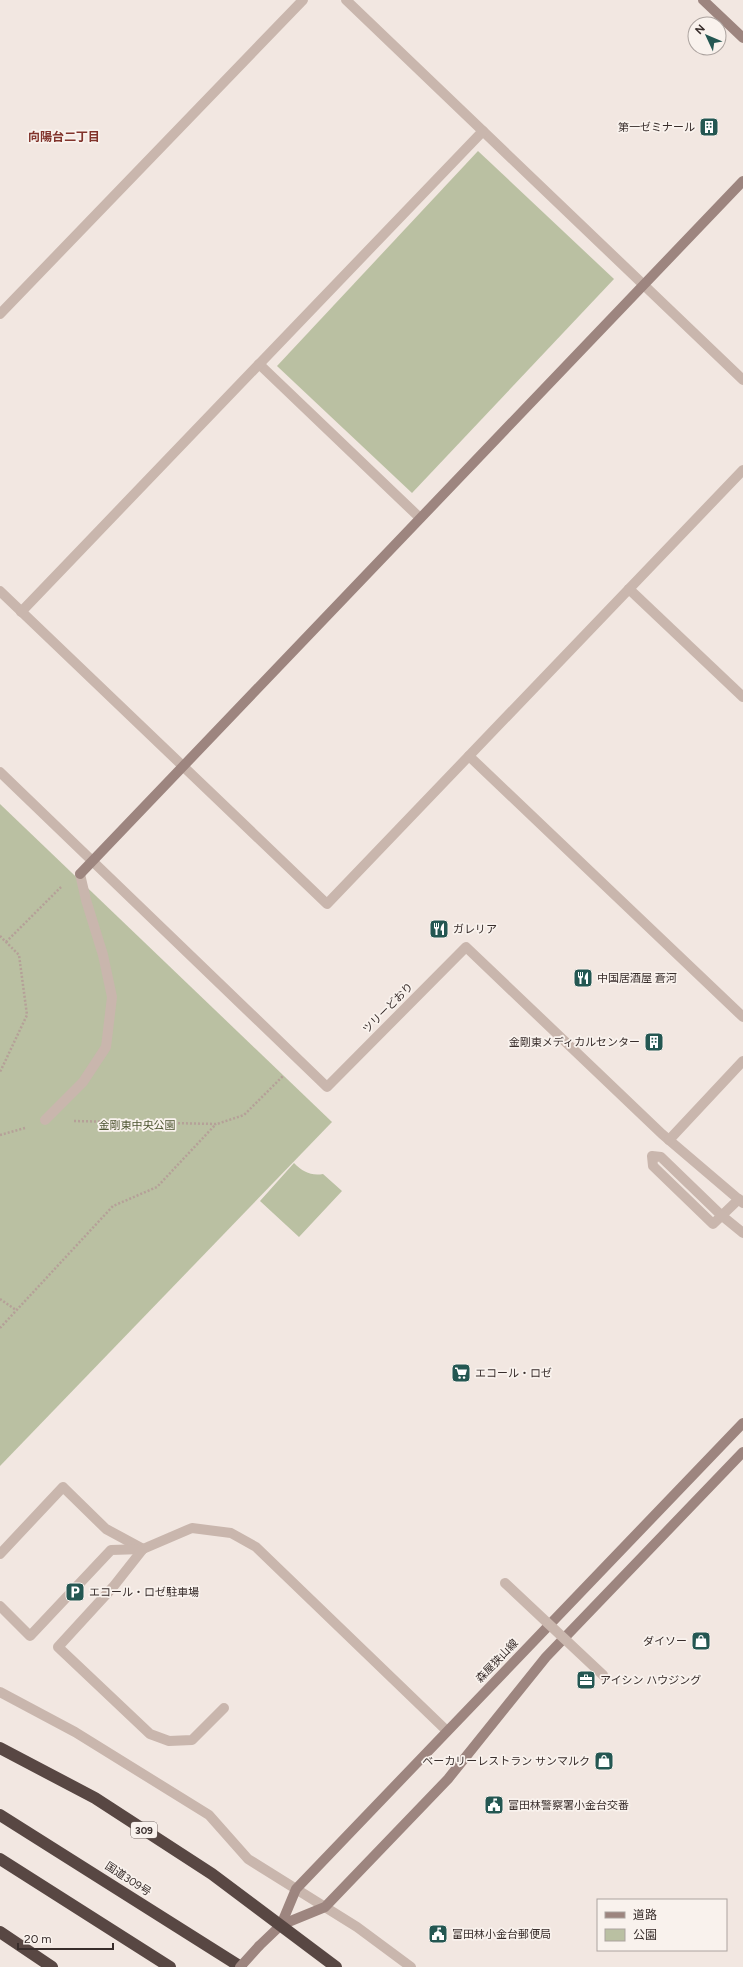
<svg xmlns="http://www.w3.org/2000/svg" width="743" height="1967" viewBox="0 0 743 1967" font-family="Figtree,'Noto Sans JP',sans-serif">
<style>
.green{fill:#bac0a2}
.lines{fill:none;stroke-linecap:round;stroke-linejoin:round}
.path{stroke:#b5a098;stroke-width:2.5;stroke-dasharray:2 2;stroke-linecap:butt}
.lane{stroke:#c9b6ad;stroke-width:10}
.street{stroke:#c9b6ad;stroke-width:10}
.secondary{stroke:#9d857f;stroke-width:10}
.highway{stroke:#584743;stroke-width:12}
.street-bridge{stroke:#c9b6ad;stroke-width:10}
.secondary-bridge{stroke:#9d857f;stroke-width:10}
.labels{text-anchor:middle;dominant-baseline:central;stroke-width:3.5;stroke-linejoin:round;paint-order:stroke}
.shield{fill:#f9f2ed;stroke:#726865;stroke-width:1}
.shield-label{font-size:10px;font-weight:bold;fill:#382d2b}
.poi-label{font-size:11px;fill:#382d2b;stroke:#f9f2ed;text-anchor:start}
.street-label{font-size:11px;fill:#382d2b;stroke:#f9f2ed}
.park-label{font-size:11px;fill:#4d5531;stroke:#f9f2ed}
.neighbourhood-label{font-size:12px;font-weight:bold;fill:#81332b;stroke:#f9f2ed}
</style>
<rect width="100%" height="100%" fill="#f2e7e1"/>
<!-- green -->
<g class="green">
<polygon points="478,151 614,279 412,493 277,366"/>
<polygon points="0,804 332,1122 0,1466"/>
<path d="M294 1163C303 1172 311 1176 323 1174L342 1191 299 1237 260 1201Z"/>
</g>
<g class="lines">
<!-- path -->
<g class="path">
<polyline points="0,936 19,955 27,1015 0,1072"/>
<polyline points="6,942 61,887"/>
<polyline points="74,1121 217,1124 244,1115 283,1076"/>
<polyline points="0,1135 25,1128"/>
<polyline points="0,1299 16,1310"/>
<polyline points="0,1328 113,1206 157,1187 216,1124"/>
</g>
<!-- lane -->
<g class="lane">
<polyline points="45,1120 83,1082 106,1047 112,997 103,955 86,900 80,874"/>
<polyline points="0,1554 63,1487 106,1529 143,1549"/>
<polyline points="0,1606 30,1636 111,1550 143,1549"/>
<polyline points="224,1708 192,1740 169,1741 150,1734 58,1647 113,1587 143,1549 192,1528 231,1533 256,1547 447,1731"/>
</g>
<!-- street -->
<g class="street">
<polyline points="346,0 743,380"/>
<polyline points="0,314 303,0"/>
<polyline points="259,364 420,518"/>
<polyline points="629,589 743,697"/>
<polyline points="0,591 327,904 743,470"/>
<polyline points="21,612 483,131"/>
<polyline points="469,756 743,1017"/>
<polyline points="0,772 327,1087 466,947 662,1134 743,1203"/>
<polyline points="669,1140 743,1061"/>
<polyline points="721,1215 661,1157 652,1156 653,1166 713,1224 739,1199"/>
<polyline points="0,1692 75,1732 209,1815 248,1859 357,1927 411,1967"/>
</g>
<!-- secondary -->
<g class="secondary">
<polyline points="703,0 743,38"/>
<polyline points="80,874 743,181"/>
<polyline points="281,1925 325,1907 448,1779 546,1657 743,1452"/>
<polyline points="259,1946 281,1925 296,1889 743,1423"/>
</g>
<!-- highway -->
<g class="highway">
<polyline points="0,1748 95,1798 212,1874 336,1967"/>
<polyline points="0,1815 241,1967"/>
<polyline points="0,1859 170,1967"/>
<polyline points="0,1932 52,1967"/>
</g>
<!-- street-bridge -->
<g class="street-bridge">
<polyline points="721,1215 743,1233"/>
<polyline points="505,1583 603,1675"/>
</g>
<!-- secondary-bridge -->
<polyline class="secondary-bridge" points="240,1967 259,1946"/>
</g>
<!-- icons -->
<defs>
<symbol id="building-square" viewBox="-11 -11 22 22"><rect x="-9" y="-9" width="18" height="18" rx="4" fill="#245752" stroke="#f9f2ed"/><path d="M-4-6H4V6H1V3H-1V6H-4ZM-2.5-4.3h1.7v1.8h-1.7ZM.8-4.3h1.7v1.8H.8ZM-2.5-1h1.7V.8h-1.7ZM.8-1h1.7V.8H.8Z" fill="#fff"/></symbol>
<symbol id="restaurant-square" viewBox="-11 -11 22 22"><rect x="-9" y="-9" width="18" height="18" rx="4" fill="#245752" stroke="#f9f2ed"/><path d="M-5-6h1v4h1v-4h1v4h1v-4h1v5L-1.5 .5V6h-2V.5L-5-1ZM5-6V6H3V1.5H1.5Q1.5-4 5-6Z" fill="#fff"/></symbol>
<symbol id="supermarket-square" viewBox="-11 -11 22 22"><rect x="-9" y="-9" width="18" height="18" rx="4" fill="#245752" stroke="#f9f2ed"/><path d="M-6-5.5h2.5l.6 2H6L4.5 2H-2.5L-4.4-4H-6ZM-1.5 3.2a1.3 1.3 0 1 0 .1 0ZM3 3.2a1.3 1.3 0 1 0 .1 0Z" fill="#fff"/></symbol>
<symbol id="parking-square" viewBox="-11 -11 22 22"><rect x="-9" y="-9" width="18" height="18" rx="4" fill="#245752" stroke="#f9f2ed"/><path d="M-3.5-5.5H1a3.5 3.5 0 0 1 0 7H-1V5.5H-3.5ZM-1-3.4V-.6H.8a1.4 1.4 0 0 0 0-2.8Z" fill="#fff"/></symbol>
<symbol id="shop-square" viewBox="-11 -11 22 22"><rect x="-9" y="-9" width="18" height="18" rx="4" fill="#245752" stroke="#f9f2ed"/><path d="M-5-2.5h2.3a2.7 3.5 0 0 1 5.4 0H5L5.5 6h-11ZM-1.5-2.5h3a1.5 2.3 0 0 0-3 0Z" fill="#fff"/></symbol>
<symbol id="office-square" viewBox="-11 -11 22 22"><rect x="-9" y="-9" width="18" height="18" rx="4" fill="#245752" stroke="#f9f2ed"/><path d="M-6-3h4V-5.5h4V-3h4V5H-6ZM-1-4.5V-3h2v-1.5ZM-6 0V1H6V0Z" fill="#fff"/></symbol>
<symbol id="civic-square" viewBox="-11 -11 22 22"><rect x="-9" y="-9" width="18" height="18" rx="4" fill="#245752" stroke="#f9f2ed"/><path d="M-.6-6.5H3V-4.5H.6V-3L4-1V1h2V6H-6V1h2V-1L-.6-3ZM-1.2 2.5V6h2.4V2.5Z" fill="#fff"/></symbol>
</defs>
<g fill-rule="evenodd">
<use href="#building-square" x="698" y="116" width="22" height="22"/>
<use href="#restaurant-square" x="428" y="918" width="22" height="22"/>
<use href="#restaurant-square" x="572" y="967" width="22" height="22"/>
<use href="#building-square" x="643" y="1031" width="22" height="22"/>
<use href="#supermarket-square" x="450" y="1362" width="22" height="22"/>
<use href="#parking-square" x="64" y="1581" width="22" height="22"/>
<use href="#shop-square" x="690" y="1630" width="22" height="22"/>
<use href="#office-square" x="575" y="1669" width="22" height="22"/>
<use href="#shop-square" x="593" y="1750" width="22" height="22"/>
<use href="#civic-square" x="483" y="1794" width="22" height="22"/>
<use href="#civic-square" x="427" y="1923" width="22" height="22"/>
</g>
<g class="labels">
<!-- shield labels -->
<rect class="shield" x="131" y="1822" width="26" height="16" rx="3"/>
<g class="shield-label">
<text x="144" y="1830">309</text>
</g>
<!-- poi labels -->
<g class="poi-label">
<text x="695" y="127" text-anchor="end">第一ゼミナール</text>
<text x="453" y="929">ガレリア</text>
<text x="597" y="978">中国居酒屋 蒼河</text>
<text x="640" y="1042" text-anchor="end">金剛東メディカルセンター</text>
<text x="475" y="1373">エコール・ロゼ</text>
<text x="89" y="1592">エコール・ロゼ駐車場</text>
<text x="687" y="1641" text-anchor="end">ダイソー</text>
<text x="600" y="1680">アイシン ハウジング</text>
<text x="590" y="1761" text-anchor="end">ベーカリーレストラン サンマルク</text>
<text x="508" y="1805">富田林警察署小金台交番</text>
<text x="452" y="1934">富田林小金台郵便局</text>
</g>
<!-- street labels -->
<g class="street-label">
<text transform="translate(388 1008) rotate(-45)">ツリーどおり</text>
<text transform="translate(497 1661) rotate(-46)">森屋狭山線</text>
<text transform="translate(128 1879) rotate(33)">国道309号</text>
</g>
<!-- park labels -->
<g class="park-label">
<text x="137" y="1125">金剛東中央公園</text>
</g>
<!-- neighbourhood labels -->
<g class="neighbourhood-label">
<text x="64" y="137">向陽台二丁目</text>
</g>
</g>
<!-- legend -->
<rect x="597" y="1899" width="130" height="52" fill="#f9f2ed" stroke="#aca39f"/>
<rect x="605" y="1912" width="20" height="6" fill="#9d857f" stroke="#aca39f"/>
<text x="633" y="1919" font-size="12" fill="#382d2b">道路</text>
<rect x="605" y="1929" width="20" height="12" fill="#bac0a2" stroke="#aca39f"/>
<text x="633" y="1939" font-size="12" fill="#382d2b">公園</text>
<!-- north arrow -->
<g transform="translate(707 36) rotate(314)"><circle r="19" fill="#f9f2ed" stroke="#aca39f"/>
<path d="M0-3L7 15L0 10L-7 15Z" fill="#245752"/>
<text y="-6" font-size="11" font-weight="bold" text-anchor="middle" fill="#382d2b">N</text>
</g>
<!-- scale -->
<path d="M18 1943v6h95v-6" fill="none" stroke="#382d2b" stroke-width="2"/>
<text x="24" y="1943" font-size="12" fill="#382d2b" stroke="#f9f2ed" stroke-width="3" paint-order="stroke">20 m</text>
</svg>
